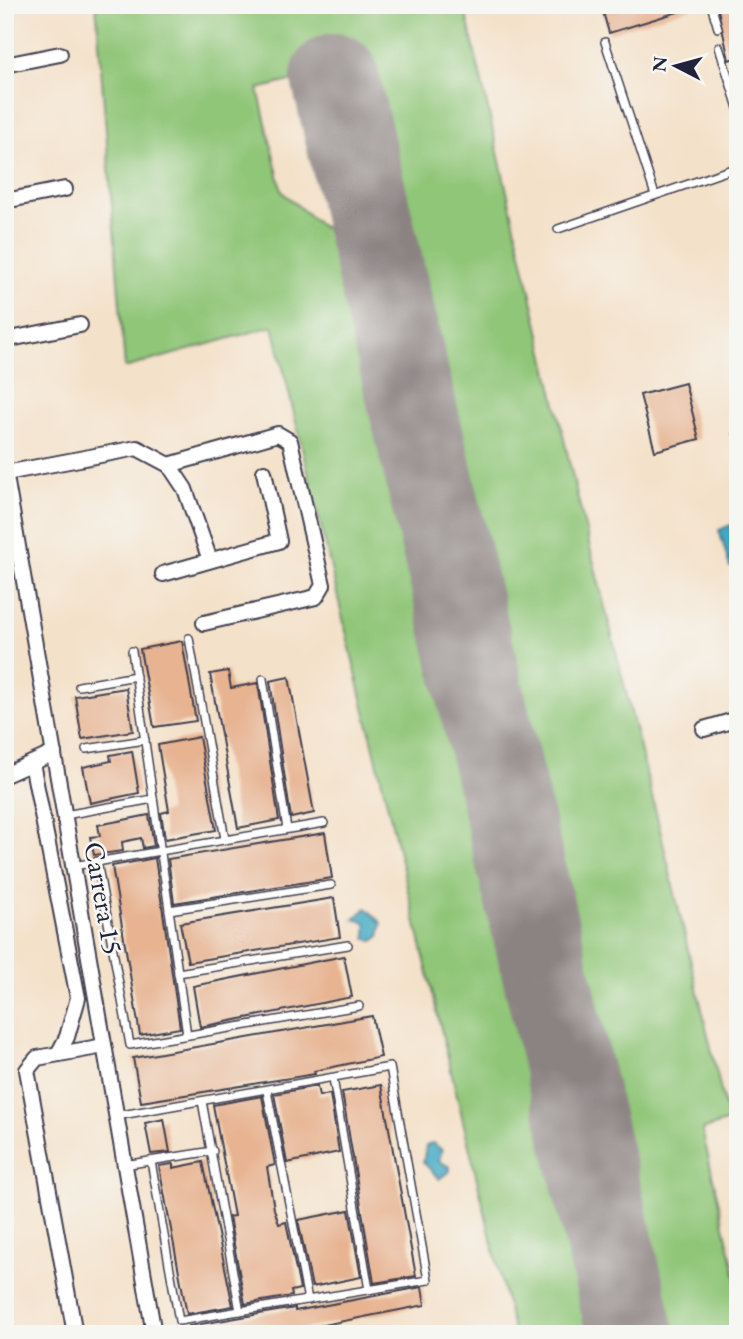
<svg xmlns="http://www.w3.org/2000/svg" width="743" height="1339" viewBox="0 0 743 1339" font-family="'EB Garamond',serif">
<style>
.green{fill:#90c678;stroke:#59745a;stroke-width:2}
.water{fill:#43a9c3;stroke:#32667f;stroke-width:2}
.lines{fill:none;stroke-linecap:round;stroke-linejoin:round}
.runway{stroke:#8b8282;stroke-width:88}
.building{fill:#e7b391}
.lane-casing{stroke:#423f50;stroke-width:10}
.street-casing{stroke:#423f50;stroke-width:18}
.lane{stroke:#fff;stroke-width:7}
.street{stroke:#fff;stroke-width:14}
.labels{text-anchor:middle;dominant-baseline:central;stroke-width:5;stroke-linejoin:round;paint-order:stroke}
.street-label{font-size:28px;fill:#22223b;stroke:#f6f6f2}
</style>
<rect width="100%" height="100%" fill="#f6f6f2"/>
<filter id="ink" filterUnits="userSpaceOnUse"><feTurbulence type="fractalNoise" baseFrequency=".0143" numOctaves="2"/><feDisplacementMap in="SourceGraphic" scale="14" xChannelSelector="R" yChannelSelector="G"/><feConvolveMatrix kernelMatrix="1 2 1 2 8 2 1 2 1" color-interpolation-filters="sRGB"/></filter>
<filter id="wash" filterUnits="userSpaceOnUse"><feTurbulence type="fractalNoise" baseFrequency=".00686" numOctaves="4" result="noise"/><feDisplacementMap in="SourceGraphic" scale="28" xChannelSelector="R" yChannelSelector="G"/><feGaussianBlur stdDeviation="1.57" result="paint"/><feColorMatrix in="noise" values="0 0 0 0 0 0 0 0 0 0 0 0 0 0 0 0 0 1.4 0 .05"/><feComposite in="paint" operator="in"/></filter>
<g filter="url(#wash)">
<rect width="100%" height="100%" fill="#f4e1c9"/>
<!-- green -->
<polygon class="green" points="96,5 464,5 576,491 658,821 728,1121 702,1130 738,1286 738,1334 673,1334 367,62 258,89 282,192 341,243 599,1334 514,1334 273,326 125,368"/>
<!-- water -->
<g class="water">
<polygon points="733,524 738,537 738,563 730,567 719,530"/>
<polygon points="366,908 382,923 379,937 373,941 366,938 366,923 354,919"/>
<polygon points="433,1143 442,1150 439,1161 450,1167 450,1171 439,1179 423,1162 426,1146"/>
</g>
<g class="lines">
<!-- runway -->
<polyline class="runway" points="335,77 631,1334"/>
</g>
<g id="blocks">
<!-- building -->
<g class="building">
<polygon points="601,5 691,5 691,8 609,33"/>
<polygon points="717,5 738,5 738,57 729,60"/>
<polygon points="685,383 699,439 655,451 640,395"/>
<polygon points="182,641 196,721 154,727 140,649"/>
<polygon points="228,671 231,688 258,683 279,820 238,828 210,674"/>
<polygon points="289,677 314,813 291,818 270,681"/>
<polygon points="126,688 133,731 82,739 75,696"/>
<polygon points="199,737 216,830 165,839 161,813 169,811 158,745"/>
<polygon points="132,751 139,793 90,803 83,767 111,761 110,755"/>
<polygon points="149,815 154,846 143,848 141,838 122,842 123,851 94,855 90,837 100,836 98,825"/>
<polygon points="325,833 332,878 174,903 168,859"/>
<polygon points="155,858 180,1028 140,1035 112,866"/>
<polygon points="334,898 340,937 188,962 180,923"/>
<polygon points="344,956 352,997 200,1027 193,986"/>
<polygon points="372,1016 381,1057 314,1071 315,1074 141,1102 133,1058"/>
<polygon points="381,1085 416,1276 374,1283 342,1092"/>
<polygon points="317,1086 319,1096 330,1094 339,1152 287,1163 274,1094"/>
<polygon points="262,1096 275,1165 267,1167 274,1209 279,1224 286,1222 300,1289 291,1291 292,1296 245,1304 229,1217 234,1216 213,1105"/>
<polygon points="164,1119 170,1152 151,1154 145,1123"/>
<polygon points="203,1162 233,1306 187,1314 159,1166 173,1164 173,1168"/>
<polygon points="349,1210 361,1277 312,1287 298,1220"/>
<polygon points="422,1287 425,1305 278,1334 190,1334 189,1326 295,1308 295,1311"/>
</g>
</g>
</g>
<g filter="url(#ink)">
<use href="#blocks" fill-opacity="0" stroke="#423f50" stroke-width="2"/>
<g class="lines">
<defs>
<g id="lane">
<polyline points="711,5 718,28"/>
<polyline points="605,42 655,195"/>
<polyline points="719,47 738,108"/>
<polyline points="558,229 738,167"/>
<polyline points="737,432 738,435"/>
<polyline points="189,638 225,839"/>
<polyline points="132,651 187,1035"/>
<polyline points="263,679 287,829"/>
<polyline points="79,686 136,676"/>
<polyline points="86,749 145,740"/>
<polyline points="65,815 153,799"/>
<polyline points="97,861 130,1045 359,1006"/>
<polyline points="73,866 324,823"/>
<polyline points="169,910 331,885"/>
<polyline points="178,973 348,945"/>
<polyline points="333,1078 369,1290"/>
<polyline points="267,1091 308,1300"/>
<polyline points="202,1101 240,1311"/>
<polyline points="116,1116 390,1067 428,1280 179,1321 151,1161"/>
<polyline points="124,1165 213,1151"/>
</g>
<g id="street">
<polyline points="5,65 60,54"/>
<polyline points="5,201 65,189"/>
<polyline points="5,340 80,325"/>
<polyline points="169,465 278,434 290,441 323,585 316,597 204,623"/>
<polyline points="5,471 154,1334"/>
<polyline points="6,473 137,448 169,465 185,489 210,560"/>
<polyline points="163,574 279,541 264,472"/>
<polyline points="704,729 738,719"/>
<polyline points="32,763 78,998 67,1037 58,1054"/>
<polyline points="5,775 54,753"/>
<polyline points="75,1334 27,1070 37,1058 104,1046"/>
</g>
</defs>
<!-- lane casing -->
<use href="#lane" class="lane-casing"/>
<!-- street casing -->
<use href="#street" class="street-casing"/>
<!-- lane -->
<use href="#lane" class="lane"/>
<!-- street -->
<use href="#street" class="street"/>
</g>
</g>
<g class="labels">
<!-- street labels -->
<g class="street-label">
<text transform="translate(104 898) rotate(80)">Carrera 15</text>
</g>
</g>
<!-- margin -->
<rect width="743" height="1339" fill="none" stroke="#f6f6f2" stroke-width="28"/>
<!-- north arrow -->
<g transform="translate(676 66) rotate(276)" stroke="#f6f6f2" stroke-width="5" paint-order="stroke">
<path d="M0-5L12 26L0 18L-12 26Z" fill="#22223b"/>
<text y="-10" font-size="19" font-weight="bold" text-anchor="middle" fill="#22223b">N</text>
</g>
</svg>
